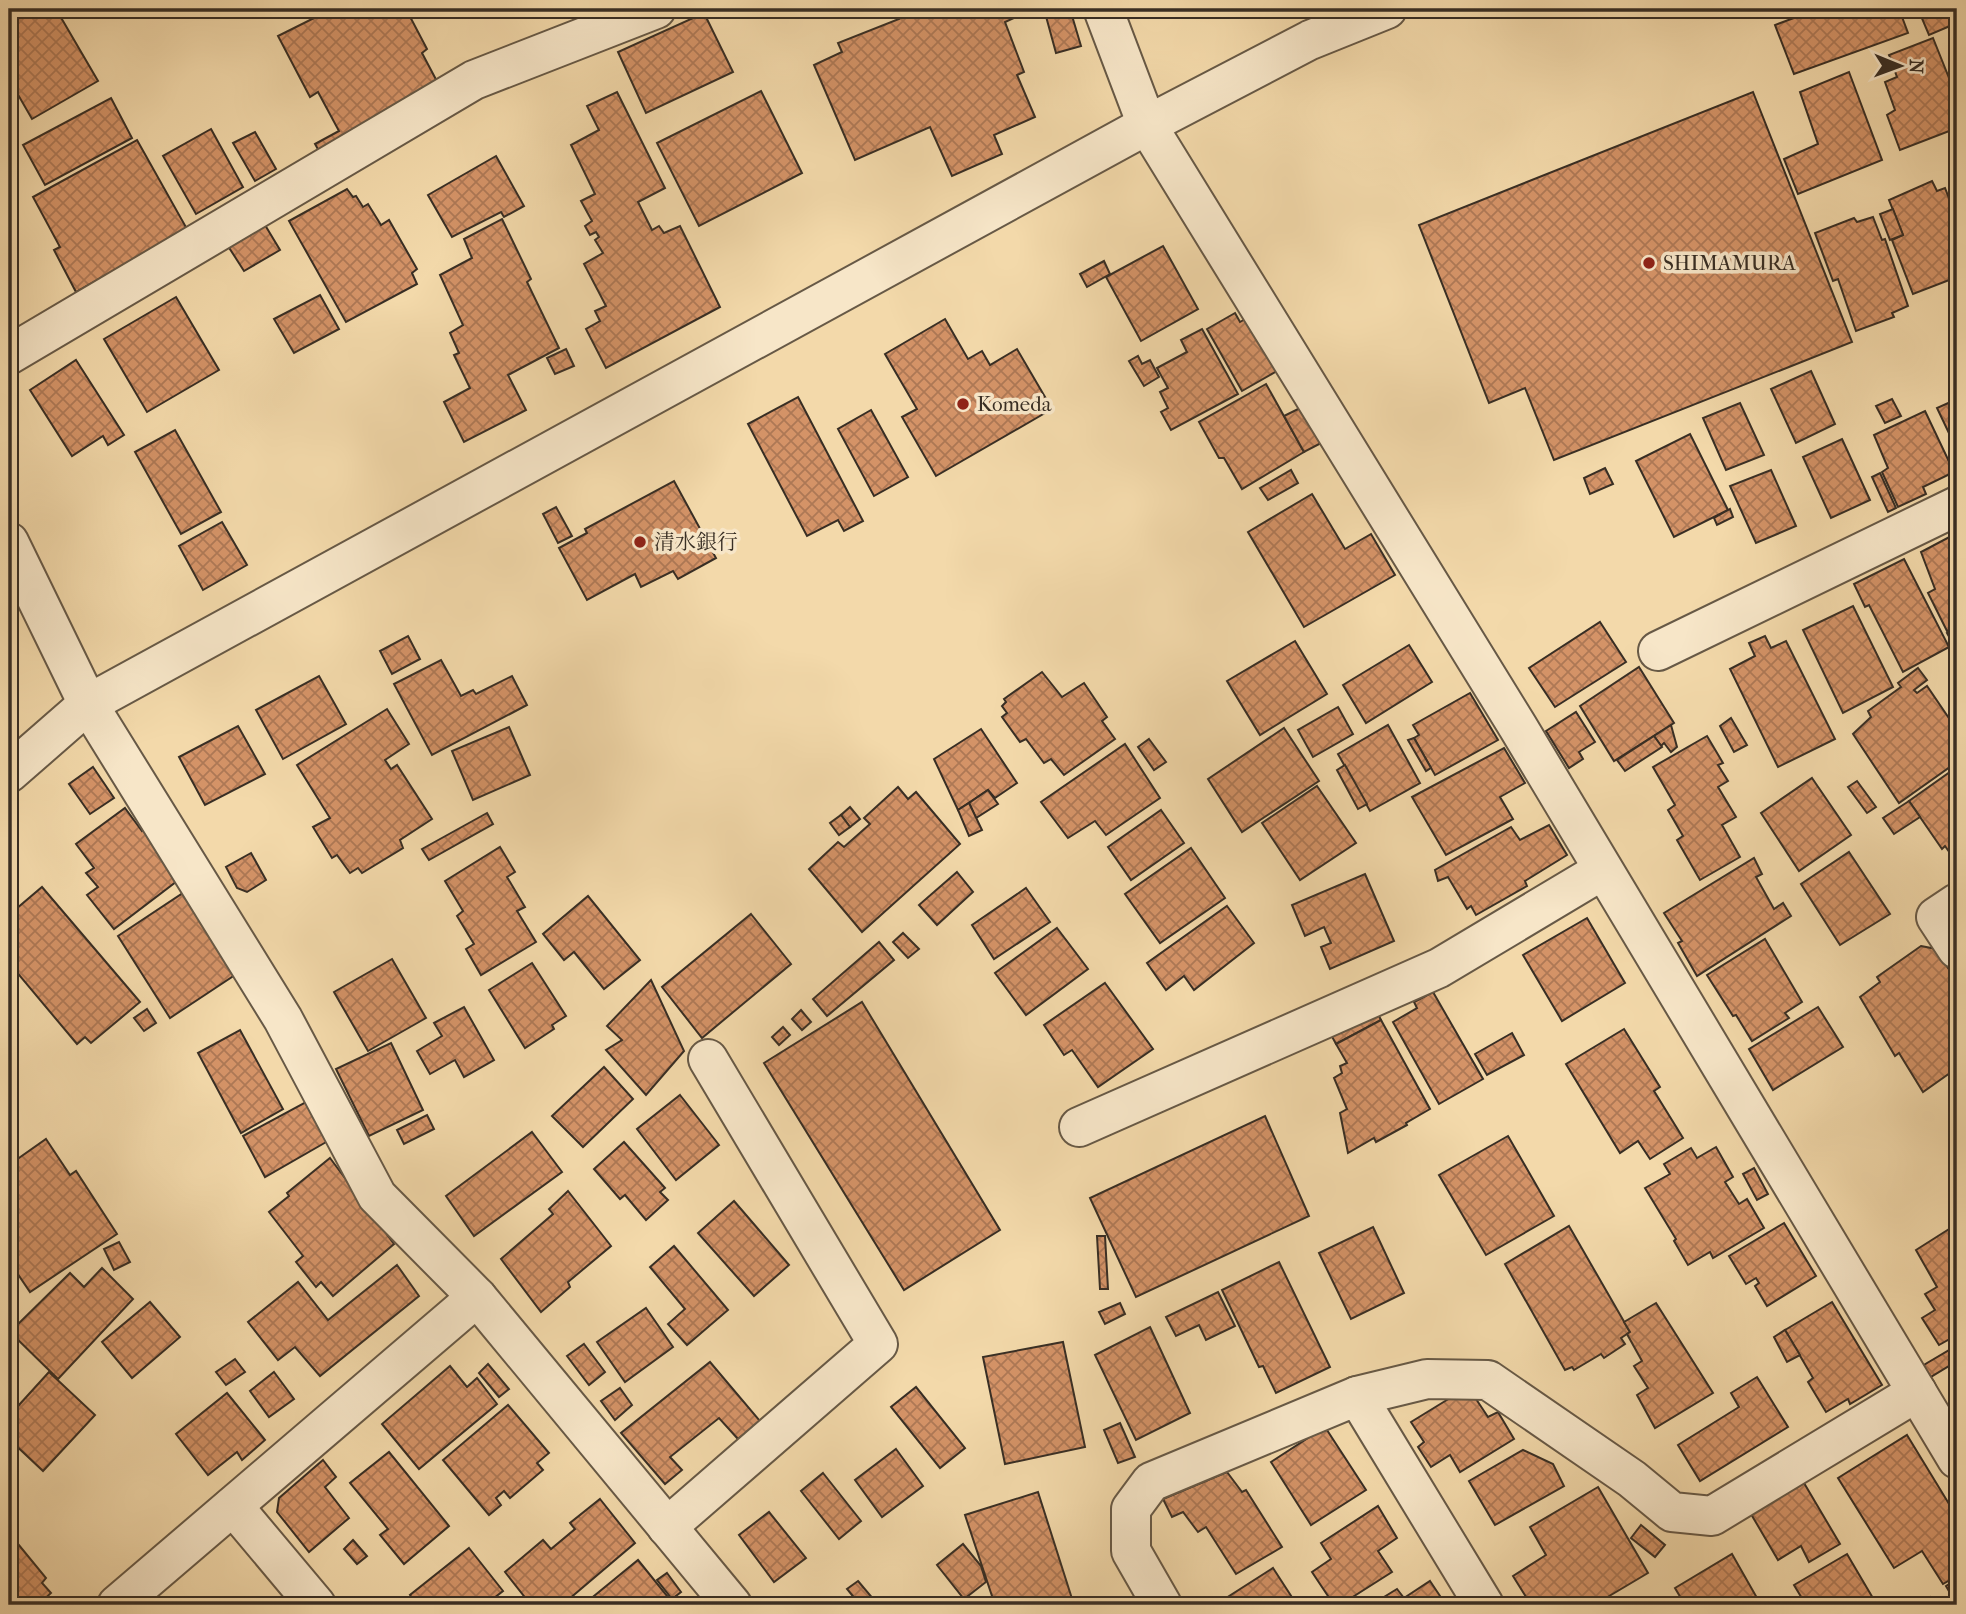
<svg xmlns="http://www.w3.org/2000/svg" width="1966" height="1614" viewBox="0 0 1966 1614" font-family="'IM FELL French Canon','Noto Serif JP',serif">
<style>
.building{fill:url(#building-cross-hatch);stroke:#382e24;stroke-width:2}
.lines{fill:none;stroke-linecap:round;stroke-linejoin:round}
.minor-casing{stroke:#675946;stroke-width:42}
.tertiary-casing{stroke:#675946;stroke-width:42}
.minor{stroke:#f7e6c8;stroke-width:38}
.tertiary{stroke:#f7e6c8;stroke-width:38}
.poi-dot{fill:#8f2418;stroke:#f7e6c8;stroke-width:2.5}
.labels{text-anchor:middle;dominant-baseline:central;stroke-width:7;stroke-linejoin:round;paint-order:stroke}
.poi-label{font-size:21px;fill:#382e24;stroke:#f7e6c8;text-anchor:start}
</style>
<defs>
<pattern id="building-cross-hatch" width="8" height="8" patternUnits="userSpaceOnUse" patternTransform="scale(1.75)"><rect width="8" height="8" fill="#d49367"/><path d="M0 0l8 8M0 8l8-8" fill="none" stroke="#ad7855"/></pattern>
</defs>
<rect width="100%" height="100%" fill="#f3d9aa"/>
<filter id="stains"><feTurbulence type="fractalNoise" baseFrequency=".00286" numOctaves="4"/><feColorMatrix values="0 0 0 0 .2 0 0 0 0 .09 0 0 0 0 .02 0 0 0 .5 -.17"/></filter>
<radialGradient id="worn" r=".72"><stop offset=".6" stop-color="#630" stop-opacity="0"/><stop offset="1" stop-color="#630" stop-opacity=".3"/></radialGradient>
<!-- building -->
<g class="building">
<polygon points="9,9 56,9 98,81 32,119 9,79"/>
<polygon points="332,9 406,9 427,49 422,53 441,89 324,160 315,144 339,131 318,92 310,97 278,36"/>
<polygon points="894,9 1023,9 1025,13 1005,22 1024,72 1017,75 1035,117 994,135 1002,154 952,176 930,127 855,160 814,65 842,52 838,43 899,19"/>
<polygon points="1044,9 1070,9 1081,46 1056,53"/>
<polygon points="1818,9 1899,9 1908,33 1794,74 1775,25"/>
<polygon points="1918,9 1957,9 1957,23 1929,35"/>
<polygon points="704,13 733,72 646,113 618,52"/>
<polygon points="1933,38 1957,98 1957,128 1900,150 1887,115 1895,110 1885,82 1897,77 1889,55"/>
<polygon points="1849,72 1882,160 1798,194 1784,159 1818,144 1800,92"/>
<polygon points="761,91 802,173 699,226 657,143"/>
<polygon points="617,92 665,188 638,202 652,230 659,226 664,233 680,226 720,307 606,368 586,329 600,321 595,311 606,306 584,264 603,253 595,240 599,237 596,232 590,235 585,226 592,221 581,201 595,194 571,145 599,130 587,106"/>
<polygon points="1753,92 1852,342 1554,460 1525,388 1489,403 1419,225"/>
<polygon points="111,98 132,138 45,185 23,145"/>
<polygon points="211,129 243,187 196,214 163,156"/>
<polygon points="255,132 276,169 255,181 233,143"/>
<polygon points="137,140 187,229 76,292 54,250 60,247 33,197"/>
<polygon points="496,156 524,206 504,217 501,212 452,237 428,195"/>
<polygon points="1932,181 1937,191 1945,188 1957,219 1957,277 1913,294 1892,240 1903,235 1889,200"/>
<polygon points="347,189 353,197 356,196 363,207 368,204 381,225 389,220 417,269 412,273 417,284 346,322 289,221"/>
<polygon points="1893,209 1903,235 1890,240 1880,214"/>
<polygon points="1873,217 1882,240 1885,239 1908,306 1892,313 1894,317 1856,331 1838,279 1833,281 1815,233 1854,218 1857,222"/>
<polygon points="502,219 531,279 527,282 559,348 508,375 526,410 464,442 444,402 470,388 454,355 459,353 450,333 463,325 440,275 472,258 464,239"/>
<polygon points="265,225 280,250 244,271 228,246"/>
<polygon points="1163,246 1198,309 1141,341 1106,277"/>
<polygon points="1104,261 1110,274 1087,287 1080,274"/>
<polygon points="320,295 339,329 294,353 274,319"/>
<polygon points="176,297 219,370 147,412 104,339"/>
<polygon points="1235,313 1240,322 1247,318 1277,371 1242,391 1207,329"/>
<polygon points="945,319 968,359 982,351 990,365 1017,349 1052,409 936,476 902,417 917,409 885,354"/>
<polygon points="1202,329 1238,394 1171,430 1161,412 1168,408 1160,392 1168,388 1157,368 1187,352 1181,340"/>
<polygon points="566,349 574,366 555,374 547,358"/>
<polygon points="1138,356 1142,364 1150,360 1159,377 1144,386 1129,361"/>
<polygon points="76,360 124,435 108,445 103,436 72,456 30,390"/>
<polygon points="1811,371 1835,424 1796,443 1771,389"/>
<polygon points="1266,384 1304,452 1242,489 1224,458 1219,458 1199,422"/>
<polygon points="798,397 863,521 844,531 838,520 807,536 748,424"/>
<polygon points="1892,399 1901,416 1885,423 1876,406"/>
<polygon points="1957,399 1957,450 1937,408"/>
<polygon points="1740,403 1764,455 1726,470 1703,418"/>
<polygon points="1302,407 1323,442 1304,452 1284,416"/>
<polygon points="871,410 908,477 874,496 838,429"/>
<polygon points="1925,411 1954,472 1923,487 1926,494 1898,507 1882,472 1888,468 1874,435"/>
<polygon points="175,430 221,512 181,534 135,452"/>
<polygon points="1690,434 1728,510 1674,537 1636,461"/>
<polygon points="1842,439 1870,500 1831,518 1803,457"/>
<polygon points="1605,468 1613,484 1590,494 1584,478"/>
<polygon points="1291,470 1298,483 1268,500 1260,488"/>
<polygon points="1771,470 1796,526 1756,543 1730,486"/>
<polygon points="1880,473 1896,508 1888,512 1872,477"/>
<polygon points="674,481 716,558 678,579 673,571 641,587 635,574 587,600 559,548 587,533 585,529"/>
<polygon points="1312,494 1345,549 1371,534 1395,575 1304,627 1248,532"/>
<polygon points="556,507 572,536 558,543 543,514"/>
<polygon points="1730,509 1733,517 1717,525 1714,518"/>
<polygon points="222,522 247,565 203,590 179,546"/>
<polygon points="1957,533 1957,628 1947,631 1928,593 1935,589 1921,552"/>
<polygon points="1904,559 1949,647 1903,672 1869,605 1865,607 1854,584"/>
<polygon points="1853,606 1893,687 1843,713 1803,630"/>
<polygon points="1600,622 1626,662 1555,707 1529,668"/>
<polygon points="1956,629 1957,642 1953,644 1947,633"/>
<polygon points="408,636 420,659 392,674 380,651"/>
<polygon points="1765,636 1771,648 1786,641 1835,739 1778,767 1730,669 1755,656 1749,643"/>
<polygon points="1295,641 1327,694 1260,735 1227,681"/>
<polygon points="1409,645 1432,682 1366,723 1343,685"/>
<polygon points="441,660 461,696 473,690 476,694 512,676 527,705 432,755 394,684"/>
<polygon points="1639,667 1674,723 1614,761 1580,706"/>
<polygon points="1918,668 1927,680 1914,690 1917,693 1927,686 1957,730 1957,734 1952,738 1957,747 1957,762 1899,803 1853,734 1871,717 1868,711 1901,687 1898,683"/>
<polygon points="1042,672 1062,697 1084,683 1107,717 1102,721 1115,739 1064,775 1051,759 1044,763 1026,739 1020,742 1002,717 1007,713 1002,706 1006,702 1004,699"/>
<polygon points="319,676 346,724 283,759 256,710"/>
<polygon points="1470,693 1498,740 1435,775 1414,738 1419,735 1413,725"/>
<polygon points="1338,707 1353,734 1313,757 1298,730"/>
<polygon points="387,709 409,744 385,760 391,769 397,765 432,819 400,840 403,848 362,873 358,868 350,873 337,855 332,858 313,827 330,818 297,765"/>
<polygon points="1576,712 1595,742 1579,752 1583,759 1569,768 1546,731"/>
<polygon points="1731,718 1747,745 1734,752 1720,726"/>
<polygon points="1388,725 1420,783 1370,811 1338,754"/>
<polygon points="1671,725 1677,747 1671,752 1664,743 1661,746 1654,736"/>
<polygon points="238,726 265,774 205,805 179,757"/>
<polygon points="509,727 530,775 473,800 452,751"/>
<polygon points="1284,728 1319,781 1242,832 1208,779"/>
<polygon points="981,729 1017,783 995,798 988,790 958,810 934,759"/>
<polygon points="1654,736 1662,747 1625,771 1617,760"/>
<polygon points="1707,736 1723,763 1718,765 1728,781 1718,787 1736,817 1722,825 1740,857 1700,880 1677,840 1683,836 1668,810 1675,805 1653,767"/>
<polygon points="1414,738 1431,768 1426,771 1408,740"/>
<polygon points="1149,739 1166,762 1154,770 1138,747"/>
<polygon points="1125,744 1160,798 1106,835 1095,821 1068,838 1041,802"/>
<polygon points="1504,748 1525,783 1500,797 1513,819 1446,855 1412,797"/>
<polygon points="1345,765 1367,804 1358,809 1337,770"/>
<polygon points="93,767 114,798 90,814 69,784"/>
<polygon points="1957,767 1957,863 1945,846 1942,849 1909,801"/>
<polygon points="1812,778 1851,835 1799,871 1761,813"/>
<polygon points="1857,781 1876,807 1867,813 1848,787"/>
<polygon points="1317,786 1356,843 1300,880 1262,823"/>
<polygon points="898,787 908,799 916,792 960,844 862,932 809,869 838,842 844,847 870,824 864,818"/>
<polygon points="988,790 998,804 976,818 969,803"/>
<polygon points="1909,801 1920,817 1894,834 1883,818"/>
<polygon points="969,803 982,830 969,836 958,810"/>
<polygon points="850,807 860,819 850,827 841,815"/>
<polygon points="125,808 142,831 148,826 185,875 114,929 87,895 98,887 86,873 94,868 76,844"/>
<polygon points="1161,810 1184,843 1131,880 1108,847"/>
<polygon points="487,813 493,824 429,860 422,849"/>
<polygon points="841,815 850,827 839,835 830,823"/>
<polygon points="1549,825 1567,855 1525,881 1527,886 1476,915 1471,906 1467,909 1448,877 1438,881 1435,870 1511,827 1520,840"/>
<polygon points="500,847 515,872 507,877 525,907 517,911 536,942 481,975 466,949 474,944 457,916 463,911 445,881"/>
<polygon points="1191,848 1225,898 1160,943 1125,894"/>
<polygon points="1849,852 1890,914 1840,945 1801,884"/>
<polygon points="251,853 266,880 247,892 237,888 226,867"/>
<polygon points="1754,858 1762,874 1756,877 1774,909 1783,903 1791,916 1697,976 1678,943 1682,941 1664,913"/>
<polygon points="957,872 973,892 937,925 919,905"/>
<polygon points="1365,874 1394,941 1330,969 1321,947 1331,943 1324,927 1305,936 1292,905"/>
<polygon points="42,887 140,1002 91,1043 85,1037 77,1044 9,963 9,915"/>
<polygon points="1026,888 1050,922 994,959 972,925"/>
<polygon points="189,889 241,971 170,1018 118,936"/>
<polygon points="588,896 640,960 604,989 574,952 564,960 543,934"/>
<polygon points="1227,906 1254,943 1194,990 1184,976 1166,990 1147,963"/>
<polygon points="751,914 791,964 702,1038 662,987"/>
<polygon points="1587,918 1625,983 1562,1021 1523,955"/>
<polygon points="1057,928 1088,969 1026,1015 995,973"/>
<polygon points="903,933 919,949 908,958 893,942"/>
<polygon points="1765,939 1802,1002 1785,1013 1789,1018 1752,1041 1736,1015 1733,1016 1707,975"/>
<polygon points="879,942 894,960 827,1016 813,999"/>
<polygon points="1921,946 1936,949 1957,982 1957,1068 1923,1092 1899,1053 1895,1056 1860,997 1880,982 1877,977"/>
<polygon points="392,959 426,1018 368,1051 334,992"/>
<polygon points="532,963 566,1016 552,1025 554,1029 525,1048 489,990"/>
<polygon points="651,980 684,1051 646,1095 606,1050 622,1040 607,1026"/>
<polygon points="1105,983 1153,1049 1098,1087 1072,1050 1064,1055 1044,1025"/>
<polygon points="1433,992 1483,1079 1439,1104 1393,1022 1417,1008 1414,1002"/>
<polygon points="862,1002 1000,1230 904,1290 764,1063"/>
<polygon points="464,1007 494,1060 464,1077 455,1060 430,1074 417,1051 442,1036 434,1023"/>
<polygon points="1818,1007 1843,1047 1773,1090 1749,1049"/>
<polygon points="147,1009 156,1023 144,1031 134,1018"/>
<polygon points="801,1010 811,1022 802,1030 792,1019"/>
<polygon points="1376,1010 1381,1020 1336,1044 1330,1033"/>
<polygon points="1381,1020 1430,1109 1406,1123 1407,1125 1376,1142 1374,1138 1348,1153 1340,1113 1347,1109 1334,1078 1342,1073 1340,1066 1347,1063 1336,1044"/>
<polygon points="783,1027 790,1035 779,1045 772,1037"/>
<polygon points="1624,1029 1660,1087 1654,1091 1683,1138 1650,1159 1638,1141 1620,1153 1566,1064"/>
<polygon points="240,1030 283,1109 241,1133 198,1053"/>
<polygon points="1512,1033 1524,1055 1487,1075 1475,1054"/>
<polygon points="391,1043 423,1110 369,1136 336,1069"/>
<polygon points="604,1067 633,1099 583,1147 552,1116"/>
<polygon points="680,1095 719,1145 676,1180 637,1129"/>
<polygon points="306,1102 328,1141 265,1177 243,1136"/>
<polygon points="427,1115 434,1129 404,1144 397,1130"/>
<polygon points="1265,1116 1309,1216 1136,1297 1090,1198"/>
<polygon points="532,1132 562,1172 474,1236 446,1196"/>
<polygon points="1508,1136 1554,1216 1486,1255 1439,1175"/>
<polygon points="46,1139 70,1175 76,1171 117,1234 30,1292 9,1261 9,1165"/>
<polygon points="624,1142 665,1188 660,1192 668,1200 646,1220 625,1195 620,1199 594,1169"/>
<polygon points="1716,1147 1733,1177 1725,1182 1739,1204 1747,1199 1764,1228 1713,1258 1710,1252 1688,1265 1674,1241 1676,1239 1645,1188 1670,1174 1664,1164 1691,1148 1697,1158"/>
<polygon points="330,1158 394,1244 333,1296 321,1282 316,1287 296,1262 303,1256 269,1212 289,1196 287,1193"/>
<polygon points="1754,1168 1768,1194 1757,1200 1743,1174"/>
<polygon points="568,1191 611,1246 568,1282 570,1287 541,1312 501,1259 553,1214 549,1209"/>
<polygon points="734,1201 789,1265 754,1296 698,1233"/>
<polygon points="1784,1223 1816,1276 1767,1306 1755,1286 1759,1283 1756,1278 1746,1284 1729,1256"/>
<polygon points="1957,1224 1957,1340 1951,1343 1948,1340 1939,1345 1922,1318 1935,1310 1925,1294 1937,1287 1916,1250"/>
<polygon points="1569,1226 1630,1332 1621,1338 1625,1344 1604,1358 1601,1354 1574,1370 1572,1367 1565,1370 1505,1264"/>
<polygon points="1373,1227 1404,1293 1351,1319 1319,1253"/>
<polygon points="1097,1236 1105,1236 1108,1289 1100,1289"/>
<polygon points="119,1242 130,1262 114,1270 104,1249"/>
<polygon points="674,1246 728,1310 687,1345 668,1324 685,1309 650,1267"/>
<polygon points="1279,1262 1330,1367 1276,1393 1263,1366 1259,1367 1222,1290"/>
<polygon points="397,1265 419,1296 320,1376 295,1347 278,1360 248,1322 298,1282 328,1320"/>
<polygon points="102,1268 133,1299 58,1379 10,1332 70,1273 84,1287"/>
<polygon points="1218,1292 1235,1326 1206,1340 1199,1325 1176,1336 1166,1317"/>
<polygon points="150,1302 180,1337 132,1378 102,1342"/>
<polygon points="1832,1302 1882,1385 1850,1404 1848,1399 1826,1412 1808,1382 1813,1378 1785,1330"/>
<polygon points="1120,1303 1125,1314 1105,1324 1099,1312"/>
<polygon points="1656,1303 1713,1393 1655,1428 1637,1395 1648,1388 1634,1366 1642,1361 1627,1334 1630,1332 1624,1322"/>
<polygon points="646,1308 673,1347 625,1382 597,1342"/>
<polygon points="1150,1327 1190,1413 1136,1440 1095,1355"/>
<polygon points="1785,1330 1800,1355 1787,1362 1774,1337"/>
<polygon points="1063,1342 1085,1447 1005,1464 983,1357"/>
<polygon points="584,1344 605,1372 589,1385 567,1356"/>
<polygon points="1951,1349 1957,1361 1929,1378 1922,1366"/>
<polygon points="235,1359 245,1372 226,1385 216,1372"/>
<polygon points="710,1362 760,1421 738,1439 719,1418 670,1457 682,1470 665,1484 621,1433"/>
<polygon points="488,1364 509,1389 499,1397 479,1373"/>
<polygon points="450,1366 467,1387 477,1378 497,1404 419,1469 382,1424"/>
<polygon points="49,1372 95,1415 43,1471 9,1439 9,1416"/>
<polygon points="274,1372 294,1399 269,1417 250,1391"/>
<polygon points="1757,1377 1788,1427 1700,1481 1678,1445 1739,1407 1731,1393"/>
<polygon points="916,1387 965,1448 940,1468 891,1407"/>
<polygon points="1468,1387 1488,1417 1498,1412 1514,1439 1460,1472 1450,1455 1431,1467 1418,1447 1424,1442 1411,1422"/>
<polygon points="620,1388 632,1405 615,1420 601,1401"/>
<polygon points="227,1393 265,1440 242,1460 237,1452 208,1475 176,1434"/>
<polygon points="508,1405 549,1453 537,1463 543,1470 510,1498 504,1491 496,1498 501,1505 489,1515 443,1460"/>
<polygon points="1120,1423 1135,1457 1118,1463 1104,1430"/>
<polygon points="1325,1427 1366,1490 1311,1525 1271,1462"/>
<polygon points="1907,1435 1957,1517 1957,1536 1950,1540 1957,1552 1957,1576 1943,1584 1922,1551 1894,1568 1838,1478"/>
<polygon points="896,1449 923,1486 882,1517 855,1480"/>
<polygon points="1523,1450 1553,1464 1564,1486 1495,1525 1469,1481"/>
<polygon points="389,1452 449,1526 404,1564 380,1535 388,1529 350,1483"/>
<polygon points="323,1460 336,1477 325,1487 349,1518 309,1552 277,1512 279,1498"/>
<polygon points="1227,1472 1242,1492 1246,1490 1282,1547 1236,1574 1206,1527 1198,1532 1183,1512 1172,1517 1163,1499"/>
<polygon points="823,1473 861,1521 839,1539 801,1491"/>
<polygon points="1804,1483 1840,1544 1809,1562 1801,1546 1778,1560 1751,1514"/>
<polygon points="1598,1487 1648,1573 1594,1605 1531,1605 1513,1576 1546,1555 1530,1527"/>
<polygon points="1038,1492 1074,1605 995,1605 965,1515"/>
<polygon points="600,1499 635,1543 562,1605 531,1605 505,1572 543,1540 551,1549 575,1529 570,1523"/>
<polygon points="1378,1506 1397,1538 1378,1551 1392,1572 1340,1605 1334,1605 1312,1572 1331,1559 1321,1543"/>
<polygon points="769,1512 806,1558 774,1582 739,1535"/>
<polygon points="1641,1525 1665,1545 1655,1557 1631,1538"/>
<polygon points="9,1533 46,1578 42,1583 51,1593 38,1605 31,1601 26,1605 9,1605"/>
<polygon points="353,1540 367,1556 357,1564 344,1549"/>
<polygon points="963,1544 981,1566 986,1582 964,1599 937,1565"/>
<polygon points="469,1548 503,1591 485,1605 418,1605 410,1595"/>
<polygon points="1732,1554 1761,1605 1685,1605 1675,1588"/>
<polygon points="1847,1554 1877,1605 1806,1605 1794,1585"/>
<polygon points="638,1560 672,1602 668,1605 583,1605"/>
<polygon points="1273,1568 1297,1605 1227,1605 1223,1600"/>
<polygon points="667,1573 681,1592 672,1599 657,1580"/>
<polygon points="1957,1579 1957,1605 1946,1586"/>
<polygon points="858,1581 875,1601 870,1605 860,1605 847,1589"/>
<polygon points="1430,1581 1446,1605 1371,1605 1397,1589 1404,1598"/>
<polygon points="1930,1597 1935,1605 1915,1605"/>
</g>
<g class="lines">
<defs>
<g id="minor">
<polyline points="1103,9 1147,125 1518,727 1957,1459"/>
<polyline points="9,355 474,80 656,9"/>
<polyline points="9,542 88,704 283,1019 377,1196 477,1297 732,1605"/>
<polyline points="1658,651 1957,506"/>
<polyline points="1957,903 1936,917 1957,949"/>
<polyline points="1079,1127 1439,968 1603,870"/>
<polyline points="1357,1396 1427,1379 1488,1380 1632,1479 1672,1512 1712,1516 1917,1392"/>
<polyline points="233,1506 316,1605"/>
<polyline points="667,1527 878,1344 708,1059"/>
<polyline points="117,1605 477,1297"/>
<polyline points="1162,1605 1131,1551 1131,1509 1151,1482 1357,1396 1484,1605"/>
</g>
<polyline id="tertiary" points="9,773 88,704 1147,125 1310,40 1387,9"/>
</defs>
<!-- minor casing -->
<use href="#minor" class="minor-casing"/>
<!-- tertiary casing -->
<use href="#tertiary" class="tertiary-casing"/>
<!-- minor -->
<use href="#minor" class="minor"/>
<!-- tertiary -->
<use href="#tertiary" class="tertiary"/>
</g>
<!-- markers -->
<g class="poi-dot">
<circle cx="1649" cy="263" r="7"/>
<circle cx="963" cy="404" r="7"/>
<circle cx="640" cy="542" r="7"/>
</g>
<g class="labels">
<!-- poi labels -->
<g class="poi-label">
<text x="1663" y="263">SHIMAMURA</text>
<text x="977" y="404">Komeda</text>
<text x="654" y="542">清水銀行</text>
</g>
</g>
<!-- margin -->
<rect width="1966" height="1614" fill="none" stroke="#f3d9aa" stroke-width="35"/>
<rect x="10" y="10" width="1945" height="1593" fill="none" stroke="#382e24" stroke-width="3.5"/>
<rect x="18" y="18" width="1931" height="1579" fill="none" stroke="#382e24" stroke-width="2"/>
<!-- north arrow -->
<g transform="translate(1900 66) rotate(91)" stroke="#f7e6c8" stroke-width="5" paint-order="stroke">
<path d="M0-5L12 26L0 18L-12 26Z" fill="#382e24"/>
<text y="-10" font-size="19" font-weight="bold" text-anchor="middle" fill="#382e24">N</text>
</g>
<rect width="100%" height="100%" filter="url(#stains)"/>
<rect width="100%" height="100%" fill="url(#worn)"/>
</svg>
